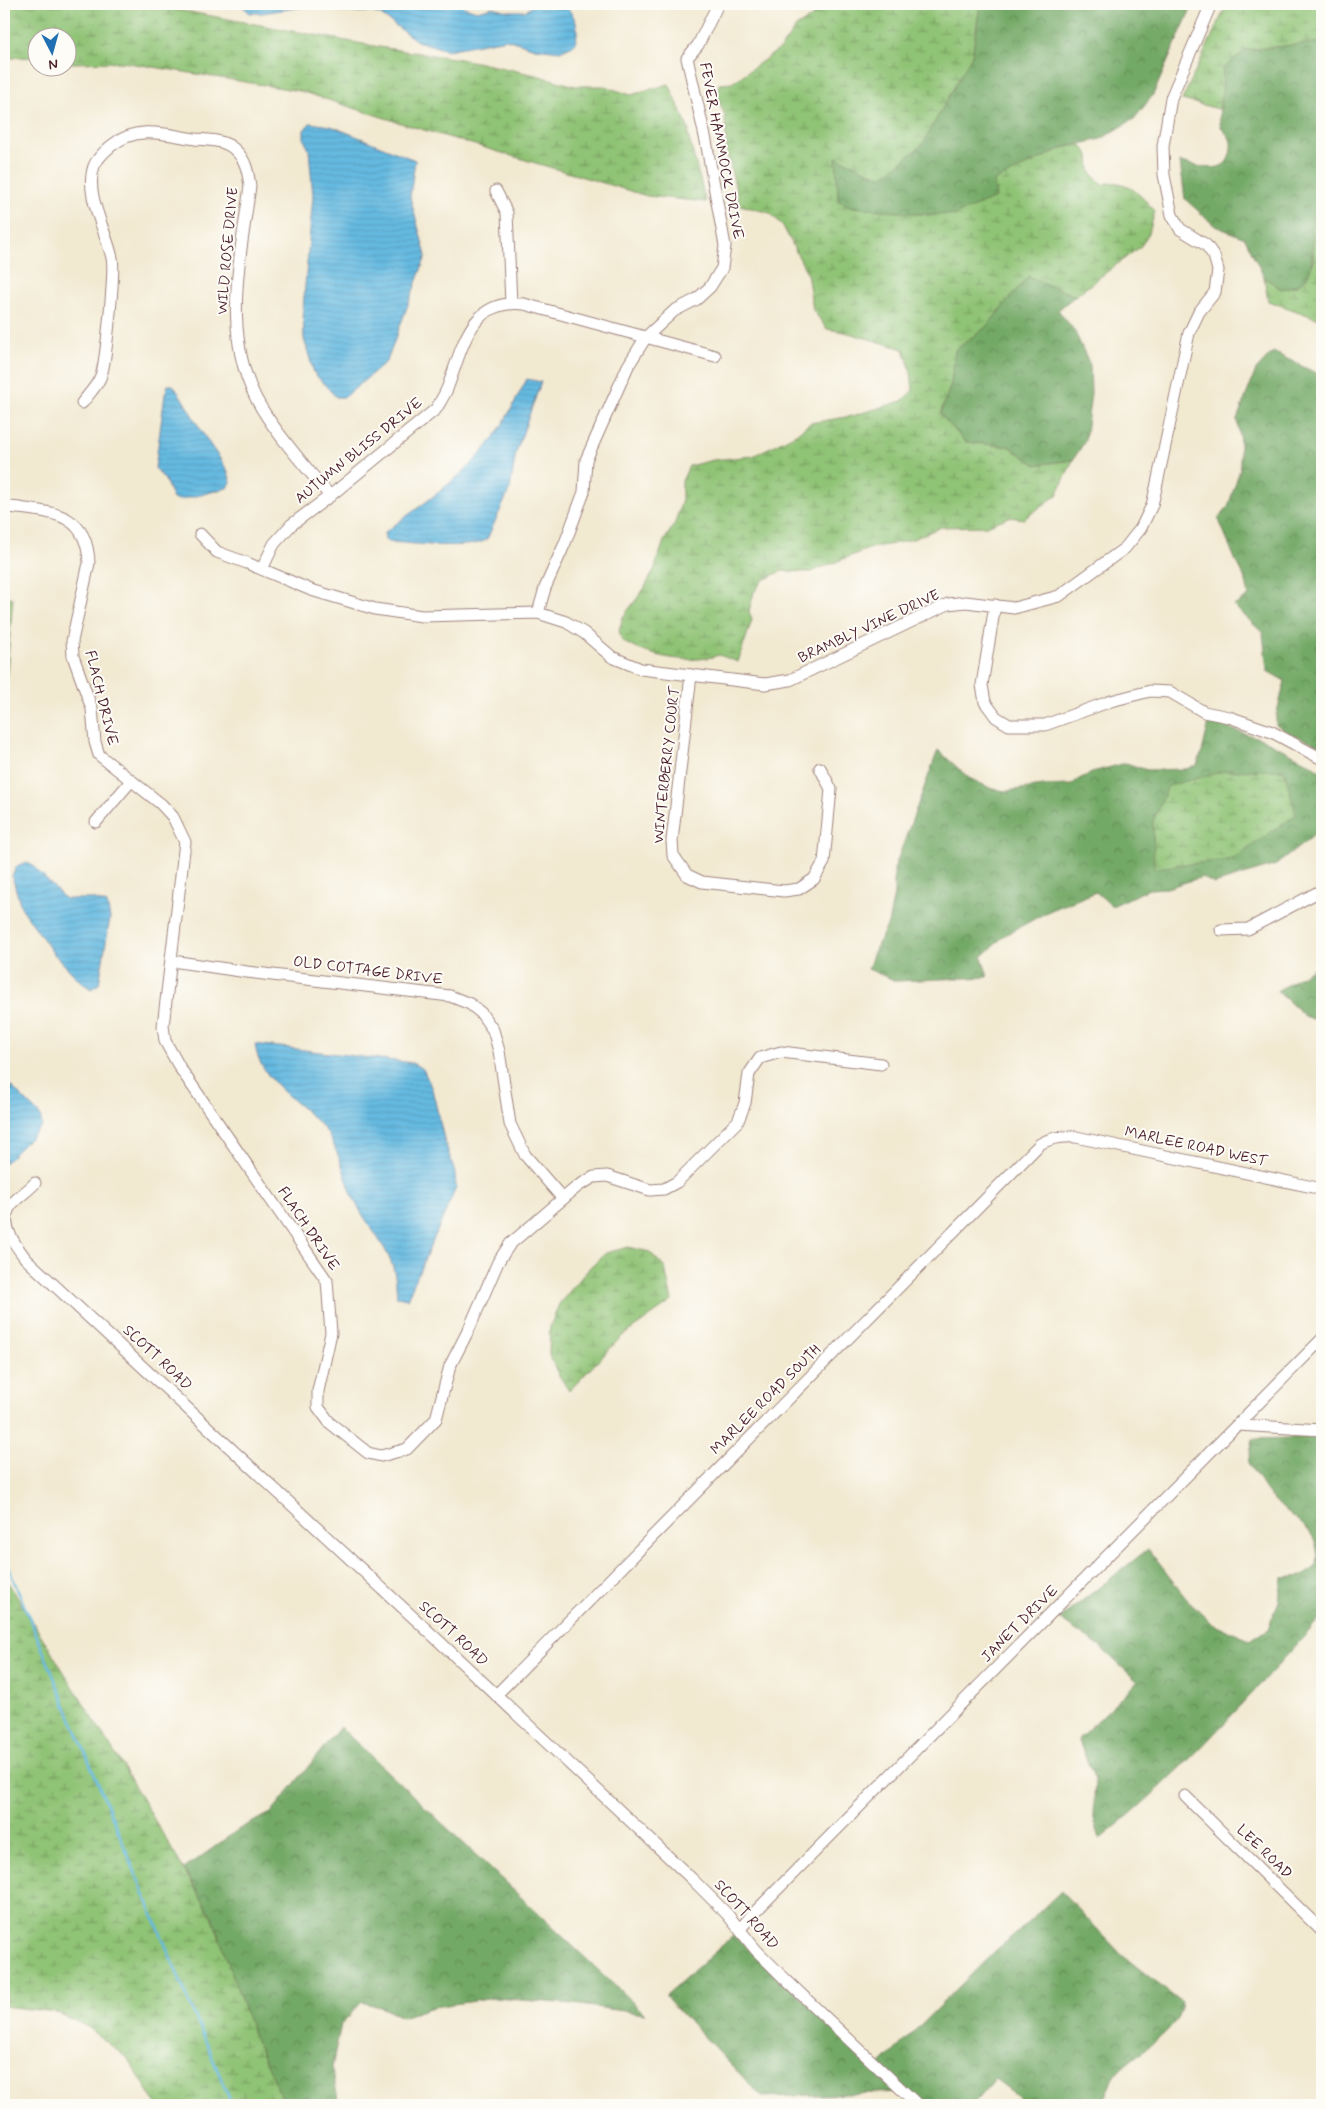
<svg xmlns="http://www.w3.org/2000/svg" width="1326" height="2109" viewBox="0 0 1326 2109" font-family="Mynerve,sans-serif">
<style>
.forest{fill:url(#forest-crowns);stroke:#5e6448}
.wetland{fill:url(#wetland-marsh);stroke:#6c7150}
.water{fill:url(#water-rules);stroke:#586c86}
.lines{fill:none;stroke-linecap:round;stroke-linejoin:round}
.stream{stroke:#65bae1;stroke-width:2.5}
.minor-casing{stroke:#9e847e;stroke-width:13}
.minor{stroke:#fff;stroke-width:11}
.labels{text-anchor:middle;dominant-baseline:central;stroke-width:4;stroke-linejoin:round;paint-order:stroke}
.street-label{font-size:15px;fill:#4a1f2b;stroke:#fdfcf7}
</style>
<defs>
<pattern id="forest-crowns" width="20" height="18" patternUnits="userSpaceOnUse" patternTransform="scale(1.25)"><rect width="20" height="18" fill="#73a966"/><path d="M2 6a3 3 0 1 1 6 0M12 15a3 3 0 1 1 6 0" fill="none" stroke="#608954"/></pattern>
<pattern id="wetland-marsh" width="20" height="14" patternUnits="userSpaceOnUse" patternTransform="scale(1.25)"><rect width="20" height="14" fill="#8fc375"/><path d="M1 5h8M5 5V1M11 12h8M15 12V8" fill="none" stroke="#779e60"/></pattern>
<pattern id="water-rules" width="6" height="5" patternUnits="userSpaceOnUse" patternTransform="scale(1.25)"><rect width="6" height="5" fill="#65bae1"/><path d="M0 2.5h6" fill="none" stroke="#599fc1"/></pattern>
</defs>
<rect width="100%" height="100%" fill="#fdfcf7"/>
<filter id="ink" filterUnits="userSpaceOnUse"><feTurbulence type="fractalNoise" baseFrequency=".02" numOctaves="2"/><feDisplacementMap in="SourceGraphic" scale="10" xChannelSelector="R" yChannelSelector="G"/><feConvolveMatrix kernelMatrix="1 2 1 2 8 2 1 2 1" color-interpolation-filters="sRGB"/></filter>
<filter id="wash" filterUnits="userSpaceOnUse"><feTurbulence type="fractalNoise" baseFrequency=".0096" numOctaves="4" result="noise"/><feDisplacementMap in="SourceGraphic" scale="20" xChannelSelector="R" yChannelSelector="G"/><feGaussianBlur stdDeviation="1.12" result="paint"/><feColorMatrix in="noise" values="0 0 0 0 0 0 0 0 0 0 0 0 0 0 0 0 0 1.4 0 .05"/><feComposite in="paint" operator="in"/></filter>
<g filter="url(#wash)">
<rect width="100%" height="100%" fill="#f2e9d1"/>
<!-- forest -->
<g class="forest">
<polygon points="980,4 1193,4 1153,95 1134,119 1101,139 1063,148 995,181 996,198 955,215 916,214 853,207 838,201 836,157 882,177 972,55"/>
<path d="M1322 42V196L1316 200C1315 216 1315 268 1306 278 1299 286 1290 287 1281 289L1264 277 1245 238 1215 226 1185 199 1180 162C1195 165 1225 177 1230 154 1231 150 1232 143 1230 139 1227 132 1221 131 1220 123 1218 105 1222 87 1223 69L1244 50Z"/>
<polygon points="1028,276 1075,296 1058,310 1074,330 1090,365 1091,393 1085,441 1073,460 1036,465 1010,447 965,442 940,414 951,384 955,350 986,327"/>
<path d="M1273 352 1322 376V746L1289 733 1276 725V716L1285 681 1267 671 1263 633 1234 606 1249 596C1246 578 1243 574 1235 559 1229 545 1224 531 1218 518L1228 507 1240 469V441L1237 419 1256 370Z"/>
<polygon points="1209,722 1262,739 1306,761 1322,772 1322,829 1276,865 1214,884 1202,877 1167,888 1149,889 1112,906 1096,892 1049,911 1005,935 982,957 988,977 896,981 868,969 874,952 888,924 894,894 894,869 938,750 969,778 992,789 1007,791 1043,786 1071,785 1079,779 1096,771 1126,763 1147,770 1186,769 1197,765 1202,752"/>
<polygon points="1318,965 1322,966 1322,1020 1307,1018 1277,991"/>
<path d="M1322 1437V1617C1251 1694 1182 1775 1100 1839L1093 1815 1095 1780 1078 1739 1138 1682 1099 1646 1059 1619 1148 1549 1185 1597 1214 1625 1250 1640 1268 1629 1279 1601 1282 1578 1303 1576 1317 1566C1321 1531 1302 1526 1281 1507 1268 1495 1258 1478 1248 1463L1253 1439Z"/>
<polygon points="340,1727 645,2014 573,2004 495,1998 433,2007 402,2017 380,2007 362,2002 341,2024 332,2067 339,2105 285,2105 254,2038 213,1919 184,1869 239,1829 271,1813"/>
<path d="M1061 1891 1122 1955 1182 2003C1179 2032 1138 2051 1119 2071 1112 2078 1108 2093 1104 2102L1085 2105H1030L995 2079 972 2105H919L905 2092 762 2097 665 1996 734 1935 878 2067 997 1949 1016 1934Z"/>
</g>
<!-- wetland -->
<g class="wetland">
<polygon points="4,4 133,4 150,8 184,11 385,48 466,60 536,75 575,86 603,86 631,95 669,84 689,130 688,135 706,202 647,196 404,124 300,91 123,62 68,63 68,38 38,38 37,58 18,57 4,60"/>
<path d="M813 4H980L972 55 922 145 882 177 836 157 838 201 853 207 916 214 954 215 996 198 994 181 1063 148 1081 144 1089 156 1090 171 1102 185C1125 176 1140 195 1155 211L1149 233 1141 246 1075 296 1028 276 986 327 955 350 951 384 940 414 965 442 1010 447 1036 465 1073 460 1057 495 1024 519 1009 517 987 526 941 527 913 539 888 545 873 547 811 572 782 571 763 580 754 592 749 611 752 620 738 662 719 655C690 665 648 657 622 641L619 630 623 617 644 589 654 570 664 541 675 523 682 499V481L689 466 713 460 753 456 796 434 810 423 852 416 902 401 913 390 911 372 904 349 845 332 827 329 813 310 807 273 783 226 770 213 740 205 727 154 725 116 717 96 719 84 732 83 781 48 796 27 815 15Z"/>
<polygon points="1227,4 1322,4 1322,42 1245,50 1223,69 1222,94 1219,109 1182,100"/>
<polygon points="1322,196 1322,320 1268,301 1264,277 1281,289 1296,286 1307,278 1313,261 1313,217 1316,200"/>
<polygon points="4,596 13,598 7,671 4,686"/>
<polygon points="1284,770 1296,815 1233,859 1154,868 1153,822 1168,786 1225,771"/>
<polygon points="628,1247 650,1252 665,1268 672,1301 621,1337 569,1391 557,1372 549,1354 550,1327 559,1304 591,1266 606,1253"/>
<polygon points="4,1576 122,1765 213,1919 254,2037 285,2105 157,2105 128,2059 88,2027 56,2012 4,2006"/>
</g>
<!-- water -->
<g class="water">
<path d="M240 4H461L464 7 477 11 493 7 507 11H525L535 4H564C576 18 580 25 575 44L560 51 535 48 506 39 447 50 417 41 381 15 372 12H344L315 5 262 13H250Z"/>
<polygon points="310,123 331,126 415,160 410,197 426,256 387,361 345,397 336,397 314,373 304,339 303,308 313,196 309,150 304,138 304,130"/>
<path d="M527 379 541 382 516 452 510 489 487 539C474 551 409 543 389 542L385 539 384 533C423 503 469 475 497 433 508 417 517 397 527 379Z"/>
<path d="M168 385H173C185 401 193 418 204 435 213 451 227 464 231 482L227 488 180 500 173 499 165 480 155 468 165 394Z"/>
<polygon points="24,863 31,864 65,899 93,899 107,904 110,918 99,984 91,989 81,982 53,953 21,907 12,876 17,866"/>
<path d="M255 1044 412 1063 423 1069 432 1089 444 1139 455 1173 456 1188 407 1299 397 1297C396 1287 396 1276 393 1267 384 1241 364 1222 353 1197 346 1179 336 1142 323 1128 301 1102 259 1082 255 1044Z"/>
<polygon points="4,1079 40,1115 42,1126 4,1164"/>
</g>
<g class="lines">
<!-- stream -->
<polyline class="stream" points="4,1557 232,2105"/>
</g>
</g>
<g filter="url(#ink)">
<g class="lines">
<defs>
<g id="minor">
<polyline points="496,191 507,213 511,303"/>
<path d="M82 403C88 395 96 387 100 378 106 367 115 271 112 258 106 230 84 194 94 166 97 159 105 151 111 146 137 125 164 134 195 139 208 140 224 140 234 149 246 159 248 172 250 186 240 261 220 341 262 409 281 440 307 468 330 496"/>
<path d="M4 506C46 513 87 508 89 563L72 641 73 656 92 709 95 742 99 755 161 804 173 817 185 842 163 1026 165 1041 180 1068 327 1281 331 1333 318 1391V1407L330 1423 368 1453 381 1456 407 1449 436 1419 450 1366 469 1329 498 1262 510 1244 578 1186 594 1177 607 1176 650 1190 664 1189 677 1182 738 1121 745 1103 749 1074 760 1058 781 1052 881 1064"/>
<polyline points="200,534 217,552 247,563 311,590 375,609 422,616 538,613 566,622 584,633 612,657 641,669 765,684 790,680 948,604 966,602 1014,608 1059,596 1125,548 1141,528 1152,505 1156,488 1189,333 1199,312 1215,292 1218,270 1214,256 1206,245 1180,229 1172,215 1164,175 1163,146 1171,98 1211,4"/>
<path d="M262 569 274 544 291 525 330 496 436 409C440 402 444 396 447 389 463 348 469 298 524 304L715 356"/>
<polyline points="995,605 982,685 985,702 996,717 1009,725 1045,725 1111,701 1150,691 1170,692 1204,712 1229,717 1272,732 1322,759"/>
<polyline points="538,613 545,588 565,543 584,492 586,460 628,366 646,337 674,311 697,299 710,287 722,268 725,246 706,141 687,58 698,45 718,4"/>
<polyline points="691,675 672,841 673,855 687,875 702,882 784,891 799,889 814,879 824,862 831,789 820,768"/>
<polyline points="96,822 131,781"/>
<polyline points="1221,930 1248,929 1322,890"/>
<polyline points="172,961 247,972 450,996 470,1004 481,1013 493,1030 499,1051 510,1124 525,1155 563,1199"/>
<path d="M35 1183C27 1192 15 1198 9 1208 0 1226 16 1246 26 1259L441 1643 692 1879 727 1914 756 1950 785 1979 918 2105"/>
<polyline points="1238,1425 1322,1430"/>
<path d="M496 1695 1040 1144C1052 1137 1063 1136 1076 1137L1322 1189"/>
<polyline points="1185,1796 1322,1931"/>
<polyline points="740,1929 753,1914 1322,1339"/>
</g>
</defs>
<!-- minor casing -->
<use href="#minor" class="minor-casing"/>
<!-- minor -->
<use href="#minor" class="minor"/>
</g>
</g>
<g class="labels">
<!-- street labels -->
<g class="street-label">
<text transform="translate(721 151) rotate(79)">FEVER HAMMOCK DRIVE</text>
<text transform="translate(228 251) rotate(-85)">WILD ROSE DRIVE</text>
<text transform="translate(359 451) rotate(-39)">AUTUMN BLISS DRIVE</text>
<text transform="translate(869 627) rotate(-25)">BRAMBLY VINE DRIVE</text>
<text transform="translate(101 698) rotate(76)">FLACH DRIVE</text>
<text transform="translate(667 765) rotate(-84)">WINTERBERRY COURT</text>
<text transform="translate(368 971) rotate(7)">OLD COTTAGE DRIVE</text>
<text transform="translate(1196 1147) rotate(12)">MARLEE ROAD WEST</text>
<text transform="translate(308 1229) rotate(56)">FLACH DRIVE</text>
<text transform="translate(157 1358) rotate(43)">SCOTT ROAD</text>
<text transform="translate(766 1400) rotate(-45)">MARLEE ROAD SOUTH</text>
<text transform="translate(1020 1624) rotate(-45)">JANET DRIVE</text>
<text transform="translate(453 1634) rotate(43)">SCOTT ROAD</text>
<text transform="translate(1264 1852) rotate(44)">LEE ROAD</text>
<text transform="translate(746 1915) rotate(48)">SCOTT ROAD</text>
</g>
</g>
<!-- margin -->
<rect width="1326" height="2109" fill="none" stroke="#fdfcf7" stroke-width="20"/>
<!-- north arrow -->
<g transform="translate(52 52) rotate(174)"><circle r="24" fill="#fdfcf7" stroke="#b5a4a5"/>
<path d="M0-4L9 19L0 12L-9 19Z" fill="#1f6fb2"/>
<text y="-8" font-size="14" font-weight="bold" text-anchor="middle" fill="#4a1f2b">N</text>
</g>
</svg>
